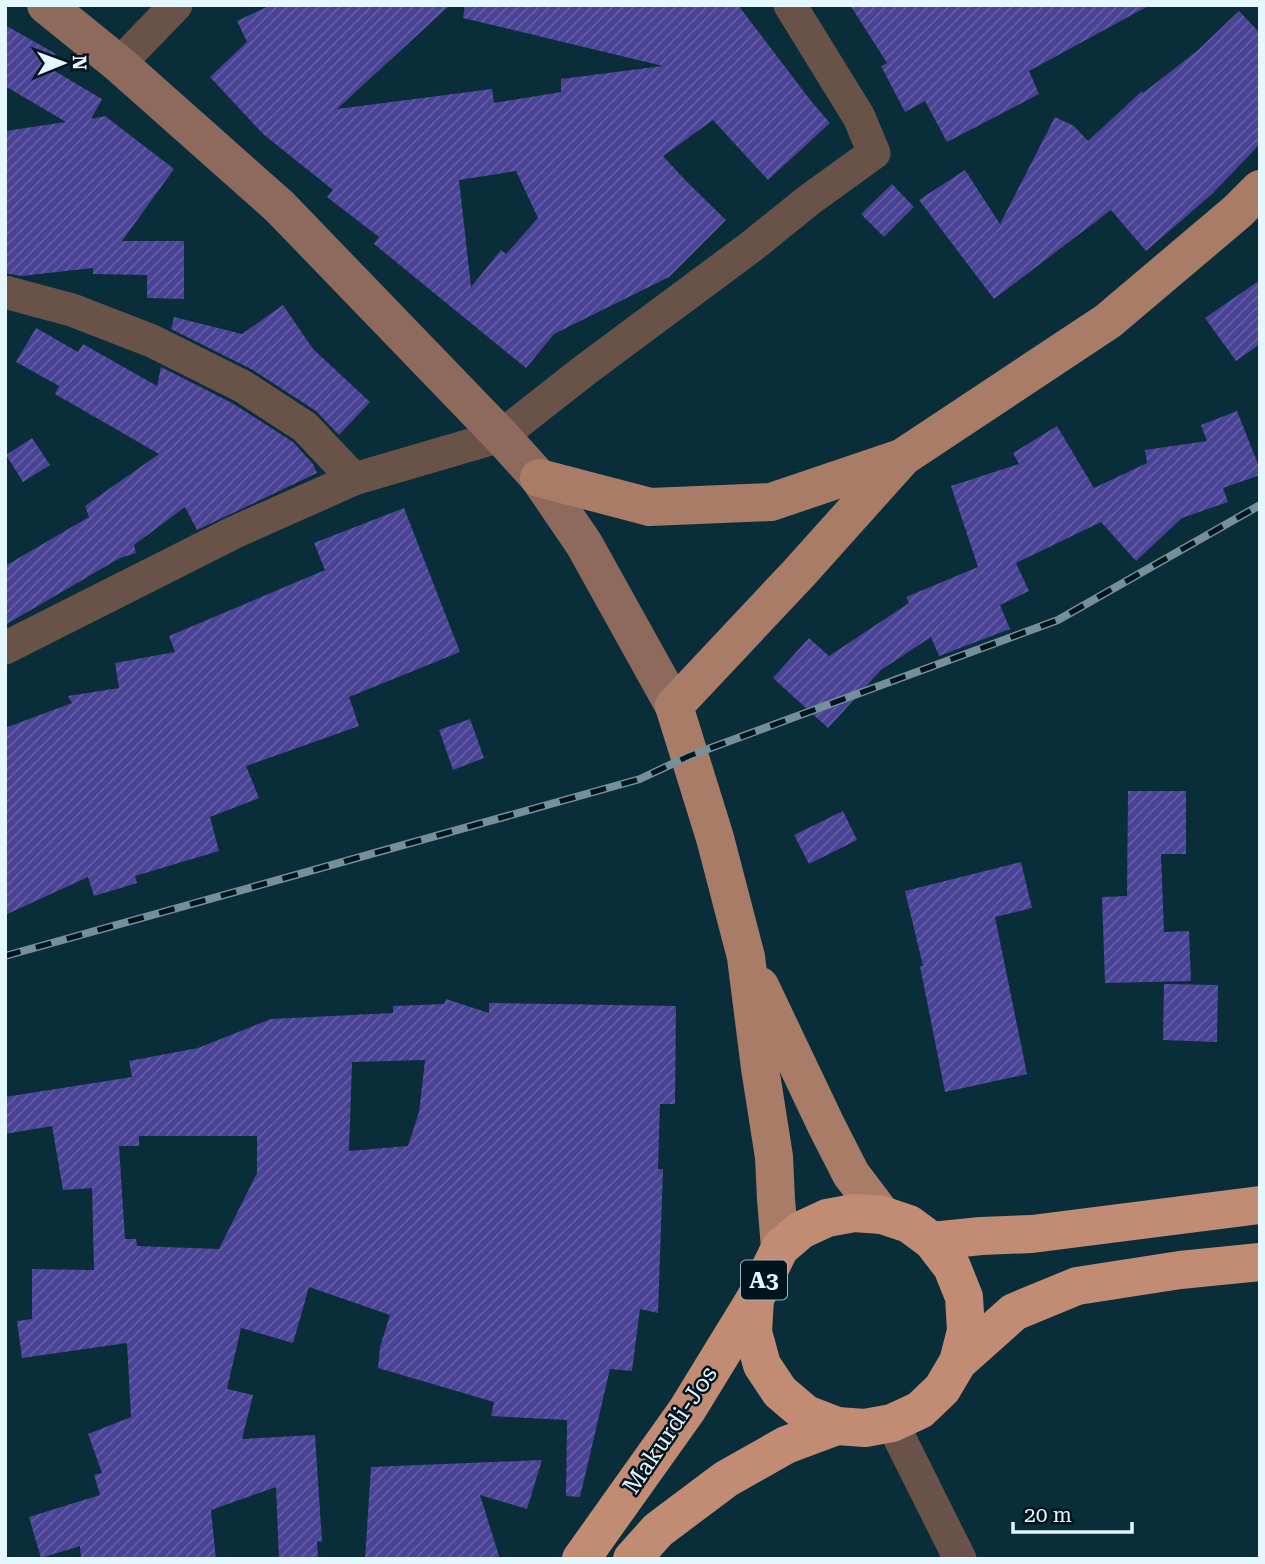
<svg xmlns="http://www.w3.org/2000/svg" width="1265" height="1564" viewBox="0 0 1265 1564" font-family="'Roboto Serif',serif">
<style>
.building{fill:url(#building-hatch);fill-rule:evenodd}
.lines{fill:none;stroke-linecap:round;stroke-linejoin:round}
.street{stroke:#695349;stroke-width:33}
.secondary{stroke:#8d6a5b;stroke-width:38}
.primary{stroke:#a97c68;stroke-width:38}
.highway{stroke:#c28c74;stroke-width:38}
.rail-casing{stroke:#75909a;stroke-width:8}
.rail{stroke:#00141d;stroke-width:5;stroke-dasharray:16;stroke-linecap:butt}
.labels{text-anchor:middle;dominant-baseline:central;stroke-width:5;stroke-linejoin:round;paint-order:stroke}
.shield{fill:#00141d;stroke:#a0b2ba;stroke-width:2}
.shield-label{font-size:23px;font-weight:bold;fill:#e4f6fe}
.street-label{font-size:24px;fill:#e4f6fe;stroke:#00141d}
</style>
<defs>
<pattern id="building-hatch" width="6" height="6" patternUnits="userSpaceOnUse" patternTransform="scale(1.75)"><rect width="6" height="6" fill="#4a4295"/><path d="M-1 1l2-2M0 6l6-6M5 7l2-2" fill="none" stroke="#645ea5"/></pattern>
</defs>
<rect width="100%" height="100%" fill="#092d39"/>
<!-- building -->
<g class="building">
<path d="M271 5H450L337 109 492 89 494 103 561 92V79L663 66 463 18 465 5H738L811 101 830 123 768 180 713 120 663 156 687 182 726 220 669 277 554 334 526 368 374 244 379 237 327 197 333 190 263 134 210 77 247 42 237 21ZM516 171 538 218 506 254 501 250 471 287 459 180Z"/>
<polygon points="850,5 1150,5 1029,71 1039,94 947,142 925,101 905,112 881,66 887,63"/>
<polygon points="1239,11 1260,33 1260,144 1212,194 1146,251 1111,210 994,299 919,200 965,170 1000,224 1055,117 1074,126 1088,141 1142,91 1143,93 1197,51"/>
<polygon points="5,25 56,54 48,67 102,99 91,119 105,116 174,169 122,241 184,241 184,299 147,298 147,275 93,274 93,268 21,276 5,273 5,131 66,122 5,86"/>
<polygon points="892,184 914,207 884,237 861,214"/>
<polygon points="1260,280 1260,344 1236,361 1205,318"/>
<polygon points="283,305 313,349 370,402 339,435 316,411 253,370 171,329 174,317 242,334"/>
<polygon points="36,328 78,352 83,344 157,386 161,367 232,403 293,442 313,464 317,473 197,530 185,507 134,545 136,553 120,558 5,625 5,566 89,517 85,506 159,454 55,394 59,386 16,362"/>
<polygon points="1237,411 1260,469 1260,475 1223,488 1228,502 1182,518 1136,561 1101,522 1016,563 1029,591 1000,605 1010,629 939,656 931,637 881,670 828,728 773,678 809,638 829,656 909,603 906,597 978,567 951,486 1019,464 1013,453 1057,426 1094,488 1147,463 1145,450 1207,441 1201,425"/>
<polygon points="32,438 50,465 23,482 6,455"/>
<polygon points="404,508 460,652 349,697 359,726 246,766 259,798 210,817 219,851 135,876 137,883 94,896 88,877 5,915 5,728 72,703 68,696 119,688 115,663 175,652 169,636 325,570 314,543"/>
<polygon points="470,719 484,758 453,770 439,730"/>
<polygon points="1128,791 1186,791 1186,854 1161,854 1164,932 1189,931 1191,981 1105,983 1102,897 1127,896"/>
<polygon points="843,811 857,840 809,864 794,835"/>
<polygon points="1021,862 1032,908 995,917 1027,1074 945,1092 920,966 923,966 905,891"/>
<polygon points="1164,984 1218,985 1217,1042 1163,1040"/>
<path d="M446 999 489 1013V1003L676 1006 675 1104H660L658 1169H663L658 1313 640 1309 632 1371 610 1369 580 1497 566 1496 567 1420 491 1416 494 1402 378 1368 380 1347 390 1315 309 1287 293 1343 241 1328 227 1389 253 1395 242 1439 315 1435 322 1542 317 1541 318 1559H279L276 1487 211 1510 216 1559H81L80 1546 41 1558 29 1517 100 1495 94 1475 102 1473 88 1434 131 1417 127 1343 22 1358 17 1321 32 1319V1269L94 1270 92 1188 63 1190 52 1126 5 1134V1097L132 1077 129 1061 198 1048 271 1019 393 1013V1006L444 1004ZM425 1060 419 1112 408 1146 349 1151 352 1062ZM139 1136H257V1173L219 1249 137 1246 136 1239H125L119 1146H139Z"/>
<polygon points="542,1460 527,1509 480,1495 500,1559 365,1559 371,1467"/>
</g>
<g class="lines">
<!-- street -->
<g class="street">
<polyline points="119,64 176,5"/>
<polyline points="5,292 72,310 152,341 242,386 305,427 354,479"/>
<polyline points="5,648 235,532 354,479 501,436 585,370 752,246 809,200 874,153 859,117 790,5"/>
<polyline points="892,1423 960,1559"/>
</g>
<!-- secondary -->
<polyline class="secondary" points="46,5 119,64 280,207 501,436 539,478 584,544 674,706"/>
<!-- primary -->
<g class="primary">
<polyline points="539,478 650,507 771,502 901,458"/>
<polyline points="760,986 827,1127 851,1174 882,1215"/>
<polyline points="780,1248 776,1199 774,1157 760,1068 746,957 715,838 674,706 799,573 903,457 1108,321 1238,211 1260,189"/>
</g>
<!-- highway -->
<g class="highway">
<polyline points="932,1241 981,1236 1032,1234 1260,1205"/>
<polyline points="958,1362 966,1331 964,1297 952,1267 932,1241 909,1224 882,1215 854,1213 827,1218 801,1230 780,1248 755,1299 753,1332 762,1365 780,1392 806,1414 837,1426 865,1428 892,1423 920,1410 942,1389 958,1362 1014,1312 1077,1286 1180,1270 1260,1262"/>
<polyline points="581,1559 687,1410 755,1299"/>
<polyline points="632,1559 658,1530 726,1479 786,1445 837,1426"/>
</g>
<defs>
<polyline id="rail" points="5,956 640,779 689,756 1058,620 1260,505"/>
</defs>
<!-- rail casing -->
<use href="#rail" class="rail-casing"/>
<!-- rail -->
<use href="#rail" class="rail"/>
</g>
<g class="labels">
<!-- shield labels -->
<rect class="shield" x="741" y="1260.5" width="46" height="39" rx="5"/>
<g class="shield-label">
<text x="764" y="1280">A3</text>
</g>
<!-- street labels -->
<g class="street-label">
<text transform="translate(670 1430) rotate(-56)">Makurdi-Jos</text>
</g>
</g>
<!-- border -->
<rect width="1265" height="1564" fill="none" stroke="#e4f6fe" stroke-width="14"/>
<!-- north arrow -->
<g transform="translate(63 63) rotate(89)" stroke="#00141d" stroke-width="5" paint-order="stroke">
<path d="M0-5L12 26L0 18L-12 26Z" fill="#e4f6fe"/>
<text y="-10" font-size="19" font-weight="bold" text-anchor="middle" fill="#e4f6fe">N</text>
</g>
<!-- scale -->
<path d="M1013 1522v10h119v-10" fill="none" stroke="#e4f6fe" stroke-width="3.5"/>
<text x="1024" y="1522" font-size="21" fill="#e4f6fe" stroke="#00141d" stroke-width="5" paint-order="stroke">20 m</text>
</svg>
